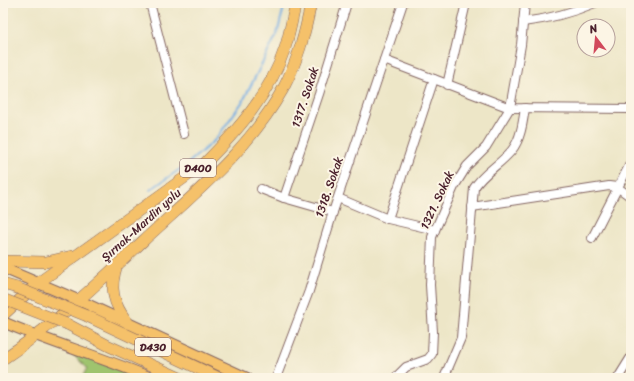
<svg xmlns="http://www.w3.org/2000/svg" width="634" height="381" viewBox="0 0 634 381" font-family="Sriracha,sans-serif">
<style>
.green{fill:#9fc46e;stroke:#74724c}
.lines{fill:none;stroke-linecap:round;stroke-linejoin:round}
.stream{stroke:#74aee4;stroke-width:2}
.minor-casing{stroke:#836562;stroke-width:10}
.major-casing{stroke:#836562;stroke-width:12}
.highway-casing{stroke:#836562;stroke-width:12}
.minor{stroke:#fff;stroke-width:8}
.major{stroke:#f5c16b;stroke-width:10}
.highway{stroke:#f5c16b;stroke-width:11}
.highway-bridge-casing{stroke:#836562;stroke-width:12;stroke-linecap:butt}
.highway-bridge{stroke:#f5c16b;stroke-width:11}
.labels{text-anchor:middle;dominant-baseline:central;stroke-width:4;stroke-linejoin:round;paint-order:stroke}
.shield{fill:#fcf5e5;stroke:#7f5f63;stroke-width:1}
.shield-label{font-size:11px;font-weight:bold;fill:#4a1f2b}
.street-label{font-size:12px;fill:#4a1f2b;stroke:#fcf5e5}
</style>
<rect width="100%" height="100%" fill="#fcf5e5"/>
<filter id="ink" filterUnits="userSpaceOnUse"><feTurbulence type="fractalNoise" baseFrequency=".025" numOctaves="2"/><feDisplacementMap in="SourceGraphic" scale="8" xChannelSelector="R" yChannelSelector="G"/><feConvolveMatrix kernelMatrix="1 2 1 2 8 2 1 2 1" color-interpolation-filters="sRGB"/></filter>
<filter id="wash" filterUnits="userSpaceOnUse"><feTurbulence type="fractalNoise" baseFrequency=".012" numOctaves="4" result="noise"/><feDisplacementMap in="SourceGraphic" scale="16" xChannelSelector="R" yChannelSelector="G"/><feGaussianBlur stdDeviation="0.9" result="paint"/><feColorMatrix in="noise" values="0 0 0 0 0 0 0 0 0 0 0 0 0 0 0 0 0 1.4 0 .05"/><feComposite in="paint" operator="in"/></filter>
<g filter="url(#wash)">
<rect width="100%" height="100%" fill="#ede6c7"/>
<!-- green -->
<polygon class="green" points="64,346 151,378 82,378 87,368"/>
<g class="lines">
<!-- stream -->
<polyline class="stream" points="150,190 186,165 216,139 243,101 277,34 285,3"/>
</g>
</g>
<g filter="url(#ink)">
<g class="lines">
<defs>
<g id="minor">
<polyline points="150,3 184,134"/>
<path d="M523 22C549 19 571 13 595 3"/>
<polyline points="384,60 510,108 631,109"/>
<polyline points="447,85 466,3"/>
<polyline points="261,189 284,198 333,212"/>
<polyline points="284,198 319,94 347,3"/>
<polyline points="338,198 388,219 435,230"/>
<polyline points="472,207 609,186 617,187 631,197"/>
<polyline points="388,219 434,79"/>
<polyline points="592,238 631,162"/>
<polyline points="276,378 309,291 333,212 403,3"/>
<polyline points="395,378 406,367 428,359 432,354 433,332 430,285 432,237 454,187 467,166 486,147 510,108 521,45 525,3"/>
<path d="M444 378 461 338 474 188C484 172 501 164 512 150 521 139 523 121 525 108"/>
<polyline points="618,378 631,357"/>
</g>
<g id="major">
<polyline points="3,268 78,300 247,378"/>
<path d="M3 322C51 343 102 357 151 378"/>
</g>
<g id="highway">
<polyline points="3,261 46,262 72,256"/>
<path d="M117 265C109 288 113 304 128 323"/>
<polyline points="3,284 17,288"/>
<path d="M3 315 38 283 205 163C238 130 270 94 285 48 290 33 292 18 296 3"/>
<polyline points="87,316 219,378"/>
<polyline points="67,324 109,346 180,378"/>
<path d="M3 359C53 326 98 283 142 242 193 195 249 150 283 89 298 60 305 34 311 3"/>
</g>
</defs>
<!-- minor casing -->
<use href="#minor" class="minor-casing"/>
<!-- major casing -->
<use href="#major" class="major-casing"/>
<!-- highway casing -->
<use href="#highway" class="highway-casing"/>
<!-- minor -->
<use href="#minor" class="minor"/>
<!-- major -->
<use href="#major" class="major"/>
<!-- highway -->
<use href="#highway" class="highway"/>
<defs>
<g id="highway-bridge">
<polyline points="17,288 87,316"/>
<polyline points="3,299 67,324"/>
</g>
</defs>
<!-- highway-bridge casing -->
<use href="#highway-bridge" class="highway-bridge-casing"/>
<!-- highway-bridge -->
<use href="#highway-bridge" class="highway-bridge"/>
</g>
</g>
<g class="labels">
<!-- shield labels -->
<g class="shield">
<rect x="180" y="159" width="36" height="18" rx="3"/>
<rect x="135" y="338" width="36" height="18" rx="3"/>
</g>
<g class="shield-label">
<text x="198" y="168">D400</text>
<text x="153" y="347">D430</text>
</g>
<!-- street labels -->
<g class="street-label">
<text transform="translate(305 97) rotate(-72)">1317. Sokak</text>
<text transform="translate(329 187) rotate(-71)">1318. Sokak</text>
<text transform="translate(437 200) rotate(-65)">1321. Sokak</text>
<text transform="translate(141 225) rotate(-42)">Şırnak-Mardin yolu</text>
</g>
</g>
<!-- margin -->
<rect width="634" height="381" fill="none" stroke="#fcf5e5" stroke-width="16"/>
<!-- north arrow -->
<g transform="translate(596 38) rotate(344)"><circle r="19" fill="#fcf5e5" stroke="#b59f9b"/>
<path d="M0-3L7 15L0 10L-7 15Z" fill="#d1495b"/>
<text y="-6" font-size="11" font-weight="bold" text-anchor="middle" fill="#4a1f2b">N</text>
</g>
</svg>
